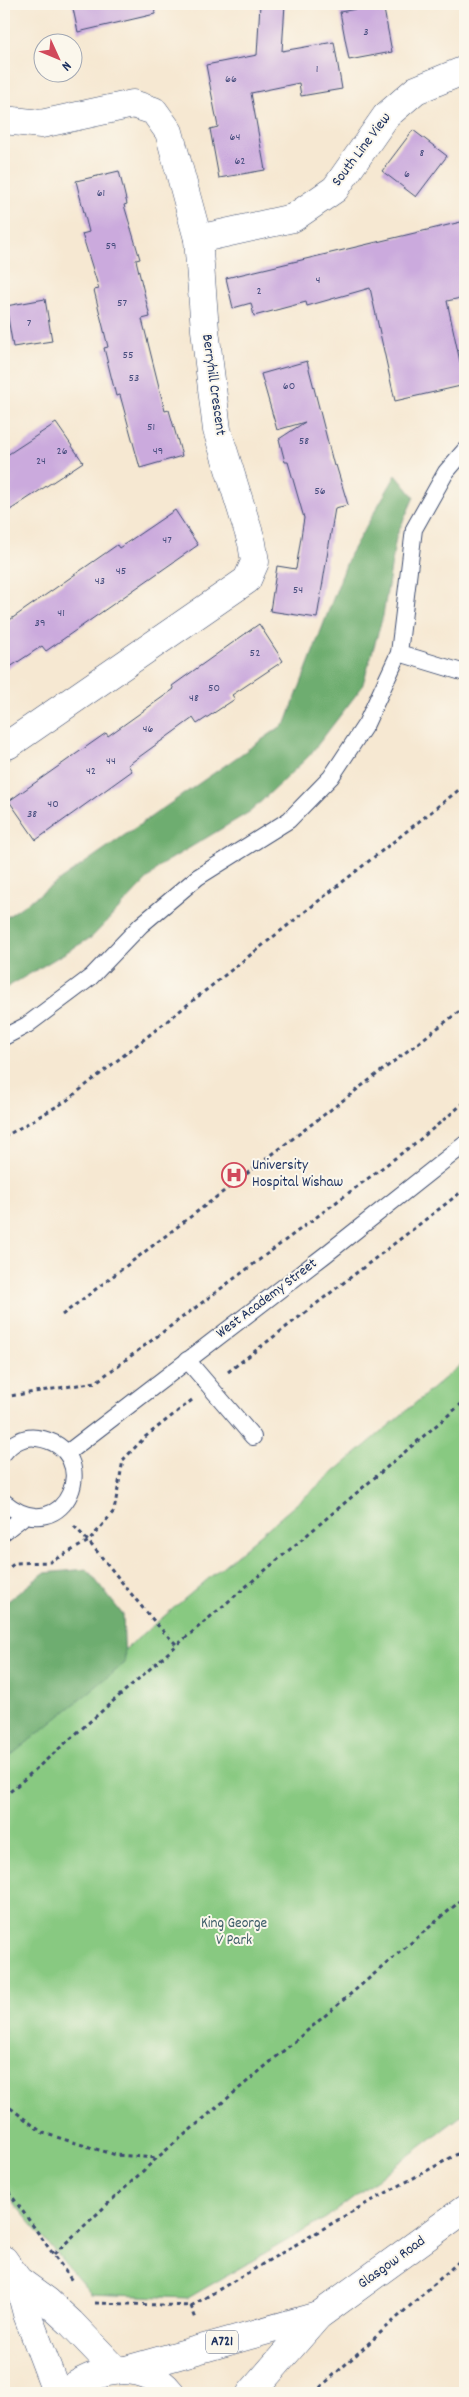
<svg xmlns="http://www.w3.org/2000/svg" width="469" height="2397" viewBox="0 0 469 2397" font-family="Dekko,sans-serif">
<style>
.green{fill:#88c981;stroke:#527c70}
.forest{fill:#6ead6f;stroke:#446e66}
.building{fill:#cbaadd}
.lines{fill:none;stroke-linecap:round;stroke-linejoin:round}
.lane-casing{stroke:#3c4b6f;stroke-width:18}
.street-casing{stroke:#3c4b6f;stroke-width:29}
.secondary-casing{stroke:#3c4b6f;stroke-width:29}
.primary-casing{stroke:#3c4b6f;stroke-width:29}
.path{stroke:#3c4b6f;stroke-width:3;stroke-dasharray:4 4;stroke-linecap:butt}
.lane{stroke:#fff;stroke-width:16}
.street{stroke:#fff;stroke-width:28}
.secondary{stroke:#fff;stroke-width:28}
.primary{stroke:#fff;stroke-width:28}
.labels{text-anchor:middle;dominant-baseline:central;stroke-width:4;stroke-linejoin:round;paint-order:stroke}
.number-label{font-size:12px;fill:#474e7e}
.shield{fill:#fbf7ec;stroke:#5e6b89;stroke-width:1}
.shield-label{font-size:14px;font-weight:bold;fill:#1b2f5e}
.street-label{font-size:15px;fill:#1b2f5e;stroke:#fbf7ec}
.poi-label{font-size:15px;fill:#1b2f5e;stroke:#fbf7ec;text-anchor:start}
.park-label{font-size:15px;fill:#3c5d68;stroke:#fbf7ec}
</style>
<rect width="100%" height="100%" fill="#fbf7ec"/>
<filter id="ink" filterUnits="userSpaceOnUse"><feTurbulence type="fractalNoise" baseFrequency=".02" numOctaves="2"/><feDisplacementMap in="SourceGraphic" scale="10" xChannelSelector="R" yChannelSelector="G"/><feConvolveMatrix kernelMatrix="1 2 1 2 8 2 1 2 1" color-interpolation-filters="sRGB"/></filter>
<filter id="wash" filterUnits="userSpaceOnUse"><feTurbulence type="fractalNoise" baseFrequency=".0096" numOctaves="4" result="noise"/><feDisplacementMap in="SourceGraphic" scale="20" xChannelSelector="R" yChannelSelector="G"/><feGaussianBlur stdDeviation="1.12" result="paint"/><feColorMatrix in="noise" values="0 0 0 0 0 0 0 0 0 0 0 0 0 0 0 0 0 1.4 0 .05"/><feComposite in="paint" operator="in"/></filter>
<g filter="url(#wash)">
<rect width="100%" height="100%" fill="#f6e8d2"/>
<!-- green -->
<polygon class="green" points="465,1361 465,2113 326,2218 188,2298 91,2294 18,2208 4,2187 4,1752"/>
<!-- forest -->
<g class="forest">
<polygon points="396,475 414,497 396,537 383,616 362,687 309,756 251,811 161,865 92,937 4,989 4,919 286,723 350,554"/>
<polygon points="87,1569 123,1615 125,1663 4,1761 4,1604 44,1573"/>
</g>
<g id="blocks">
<!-- building -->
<g class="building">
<polygon points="72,4 154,4 155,14 78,32"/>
<polygon points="260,4 285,4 282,51 334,42 342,89 301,96 299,83 251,93 265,170 219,178 210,129 218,127 206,65 257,55"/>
<polygon points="383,4 392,52 349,60 340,12"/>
<polygon points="413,130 447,156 416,197 382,171"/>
<polygon points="119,171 127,204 124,205 140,259 136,260 150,317 142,319 165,411 169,410 182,456 140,468 120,395 116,396 104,348 108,347 94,290 99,289 82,234 89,232 76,181"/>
<polygon points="465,221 465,297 447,301 465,385 395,401 370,288 307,306 306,302 254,316 251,303 233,308 226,278"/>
<polygon points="45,299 52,341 13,347 6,306"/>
<polygon points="307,361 334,466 336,465 348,505 335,508 317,618 270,611 277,566 296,569 304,518 288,462 285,462 279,439 305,422 277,430 261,374"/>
<polygon points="56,423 83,462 4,514 4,457"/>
<polygon points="175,510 198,545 46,651 42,646 4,671 4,624 117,545 119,548"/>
<polygon points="259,624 283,661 232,695 235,699 197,724 193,718 128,765 132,771 36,840 9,801 106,733 108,736 174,689 172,686"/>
</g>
</g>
</g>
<g filter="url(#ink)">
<use href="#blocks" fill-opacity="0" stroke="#3c4b6f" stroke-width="1"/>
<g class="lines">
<defs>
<g id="lane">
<polyline points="399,653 465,673"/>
<polyline points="4,1037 27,1025 91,977 141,925 198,877 289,820 331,777 366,724 399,653 414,529 446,472 465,450"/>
<polyline points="187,1360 253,1437"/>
<path d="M4 1453C12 1442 25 1436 37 1438 107 1448 66 1554 4 1502"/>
<polyline points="67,1453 325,1255 465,1144"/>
<polyline points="4,1532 26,1515"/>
</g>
<g id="street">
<polyline points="4,120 41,124 133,104 154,111 169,132 198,239 205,330 217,430 252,543 255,562 247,580 8,745 4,745"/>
<polyline points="198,239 293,218 335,189 386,116 416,90 465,70"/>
</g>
<g id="secondary">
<polyline points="4,2260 18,2280 47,2301 71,2323 116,2370"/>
<polyline points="18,2280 27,2314 57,2393"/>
</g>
<g id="primary">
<polyline points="126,2370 318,2316"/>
<path d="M65 2393C94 2368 144 2358 171 2393"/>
<polyline points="251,2393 318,2316 465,2209"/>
</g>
</defs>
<!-- lane casing -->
<use href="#lane" class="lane-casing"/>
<!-- street casing -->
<use href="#street" class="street-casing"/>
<!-- secondary casing -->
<use href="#secondary" class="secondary-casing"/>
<!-- primary casing -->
<use href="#primary" class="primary-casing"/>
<!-- path -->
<g class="path">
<polyline points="4,1137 66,1101 465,785"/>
<polyline points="62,1315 465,1007"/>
<polyline points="228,1372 465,1189"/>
<polyline points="4,1397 96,1382 418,1141 465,1102"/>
<path d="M74 1526C111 1564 139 1609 177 1645"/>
<polyline points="4,1572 15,1563 50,1562 89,1541 114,1511 123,1460 145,1437 192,1400"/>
<polyline points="4,1797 177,1645 465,1401"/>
<polyline points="4,2103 43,2133 116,2155 157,2158"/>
<polyline points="4,2185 73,2282"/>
<polyline points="54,2254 157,2158 465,1897"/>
<polyline points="95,2303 191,2306 360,2207 465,2150"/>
<polyline points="191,2306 196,2319"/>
<polyline points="314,2393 465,2256"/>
</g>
<!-- lane -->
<use href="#lane" class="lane"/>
<!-- street -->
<use href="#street" class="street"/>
<!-- secondary -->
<use href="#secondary" class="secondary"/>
<!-- primary -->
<use href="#primary" class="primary"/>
</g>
</g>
<!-- icons -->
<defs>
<symbol id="hospital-ring" viewBox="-11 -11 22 22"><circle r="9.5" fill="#fbf7ec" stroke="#d1495b" stroke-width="1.5"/><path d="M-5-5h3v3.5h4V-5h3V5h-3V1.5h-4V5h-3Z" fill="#d1495b"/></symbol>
</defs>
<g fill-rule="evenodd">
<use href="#hospital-ring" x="220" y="1161" width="28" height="28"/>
</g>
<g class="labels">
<!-- number labels -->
<g class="number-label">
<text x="366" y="32">3</text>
<text x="317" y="69">1</text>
<text x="231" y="79">66</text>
<text x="235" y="137">64</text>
<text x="422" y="153">8</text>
<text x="240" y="161">62</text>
<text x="407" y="174">6</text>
<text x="101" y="193">61</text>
<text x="111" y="246">59</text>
<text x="318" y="280">4</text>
<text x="259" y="291">2</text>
<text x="122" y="303">57</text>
<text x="29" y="323">7</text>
<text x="128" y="355">55</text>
<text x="134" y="378">53</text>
<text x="289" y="386">60</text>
<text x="151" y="427">51</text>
<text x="304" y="441">58</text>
<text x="62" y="451">26</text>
<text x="158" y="451">49</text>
<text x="41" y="461">24</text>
<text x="320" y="491">56</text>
<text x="167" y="540">47</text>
<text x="121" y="571">45</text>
<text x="100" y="581">43</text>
<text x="298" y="590">54</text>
<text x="61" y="613">41</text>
<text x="40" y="623">39</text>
<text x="255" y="653">52</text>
<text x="214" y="688">50</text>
<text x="194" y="698">48</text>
<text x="148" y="729">46</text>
<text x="111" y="761">44</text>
<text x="91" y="771">42</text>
<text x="53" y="804">40</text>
<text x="32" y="814">38</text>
</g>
<!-- shield labels -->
<rect class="shield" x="206" y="2330.5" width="32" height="23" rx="4"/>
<g class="shield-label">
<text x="222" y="2342">A721</text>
</g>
<!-- street labels -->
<g class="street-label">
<text transform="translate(362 150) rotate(-53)">South Line View</text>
<text transform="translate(213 385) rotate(82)">Berryhill Crescent</text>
<text transform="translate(267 1299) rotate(-37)">West Academy Street</text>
<text transform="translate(392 2263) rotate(-36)">Glasgow Road</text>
</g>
<!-- poi labels -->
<g class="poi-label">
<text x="252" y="1166">University<tspan x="252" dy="17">Hospital Wishaw</tspan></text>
</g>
<!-- park labels -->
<g class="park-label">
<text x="234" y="1924">King George<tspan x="234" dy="17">V Park</tspan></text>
</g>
</g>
<!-- margin -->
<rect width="469" height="2397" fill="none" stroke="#fbf7ec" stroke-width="20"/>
<!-- north arrow -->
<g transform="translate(58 58) rotate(134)"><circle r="24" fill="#fbf7ec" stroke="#a1a7b3"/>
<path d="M0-4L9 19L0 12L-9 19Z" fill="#d1495b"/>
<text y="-8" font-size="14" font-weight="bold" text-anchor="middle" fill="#1b2f5e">N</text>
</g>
</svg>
